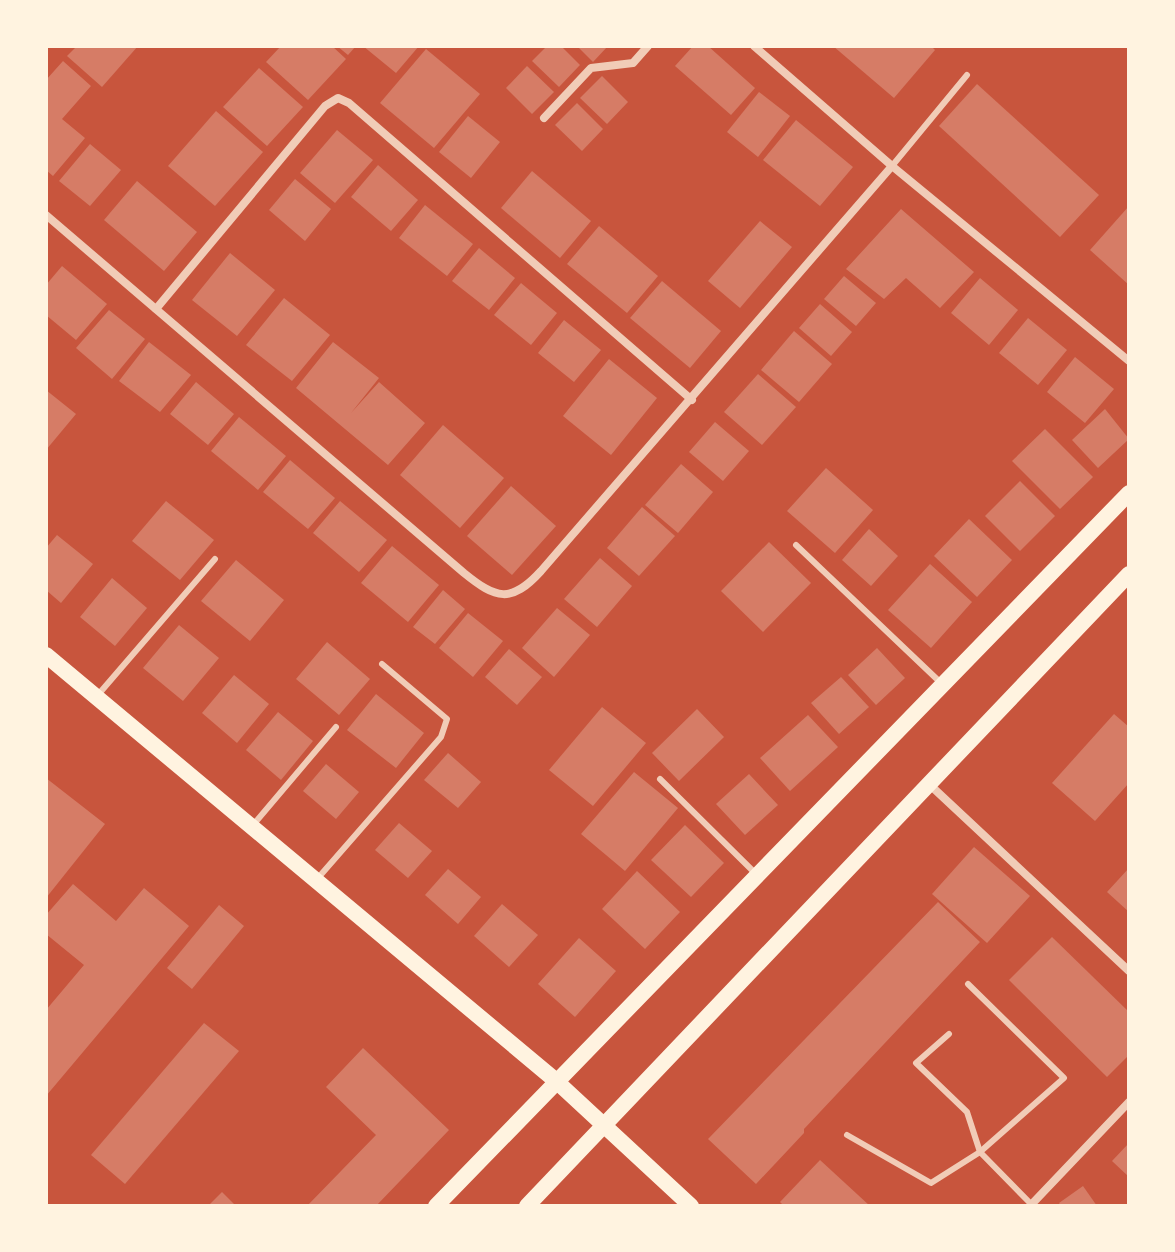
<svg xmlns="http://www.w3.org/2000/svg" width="1175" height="1252" viewBox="0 0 1175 1252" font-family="'DejaVu Sans',sans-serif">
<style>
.building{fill:#d67c66}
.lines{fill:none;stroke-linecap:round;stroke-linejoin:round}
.service{stroke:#f1ccb7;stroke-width:6}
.minor{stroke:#f1ccb7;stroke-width:8}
.secondary{stroke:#fff3e0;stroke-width:16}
</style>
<rect width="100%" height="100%" fill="#c8553d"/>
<!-- building -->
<g class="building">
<polygon points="77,46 138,46 102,87 67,56"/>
<polygon points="281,46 332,46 346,59 308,100 266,62"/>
<polygon points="337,46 356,46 348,55"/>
<polygon points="363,46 419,46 396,73"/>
<polygon points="547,46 561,46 580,65 559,87 532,61"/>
<polygon points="577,46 608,46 593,62"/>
<polygon points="693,46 708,46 755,88 731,115 675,66"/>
<polygon points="833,46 931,46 935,50 894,98"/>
<polygon points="426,49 480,94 434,148 380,103"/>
<polygon points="63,61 91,86 62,119 85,138 53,176 46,170 46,80"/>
<polygon points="527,66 554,92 532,114 506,88"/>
<polygon points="259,68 303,107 267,146 223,107"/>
<polygon points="602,76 628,102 607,124 580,98"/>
<polygon points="977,84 1099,195 1060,237 939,126"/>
<polygon points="759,92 790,116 758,157 727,132"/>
<polygon points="577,103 603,129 582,151 555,125"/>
<polygon points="216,111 263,152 215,206 168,166"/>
<polygon points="468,116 500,142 471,178 439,152"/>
<polygon points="796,120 853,167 820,206 763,160"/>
<polygon points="337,130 373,160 335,203 300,173"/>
<polygon points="90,144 121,170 90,206 59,181"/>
<polygon points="378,165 418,200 391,231 351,197"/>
<polygon points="532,171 591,221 560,258 501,208"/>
<polygon points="295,179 331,209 305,241 269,210"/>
<polygon points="137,181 197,232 164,271 104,220"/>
<polygon points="425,205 473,244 447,276 399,238"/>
<polygon points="1129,206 1129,285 1090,250"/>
<polygon points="901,209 974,272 940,308 906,278 884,299 846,269"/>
<polygon points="760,221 792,247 740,308 708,281"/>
<polygon points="599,226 658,276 627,313 567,264"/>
<polygon points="479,248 515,278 489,310 452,281"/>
<polygon points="230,253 275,290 237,336 192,300"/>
<polygon points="62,266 107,304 76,340 46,315 46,285"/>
<polygon points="844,276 876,303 856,326 824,299"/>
<polygon points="980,278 1018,310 989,345 951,313"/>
<polygon points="662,281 721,331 690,368 630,318"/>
<polygon points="521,283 557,313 531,345 494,315"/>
<polygon points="284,298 330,335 292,381 246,345"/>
<polygon points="820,304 852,332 831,356 799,328"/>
<polygon points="109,310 145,339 112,379 76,348"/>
<polygon points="1028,318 1067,350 1038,385 999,353"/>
<polygon points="564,320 601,350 574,382 538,353"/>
<polygon points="794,331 832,364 799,402 761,370"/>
<polygon points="149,342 191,375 160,412 119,381"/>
<polygon points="333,342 379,378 351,413 379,382 425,423 388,465 296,388"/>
<polygon points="1075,357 1114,389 1085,423 1047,392"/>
<polygon points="609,359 657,398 611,455 563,416"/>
<polygon points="758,374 796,407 762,445 724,412"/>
<polygon points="196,382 234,414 208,445 170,414"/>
<polygon points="46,390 76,414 46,450"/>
<polygon points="1105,409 1129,439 1098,468 1072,440"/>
<polygon points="239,417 286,456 258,490 211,451"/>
<polygon points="715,422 749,451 723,481 689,452"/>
<polygon points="443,425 504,478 460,528 400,475"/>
<polygon points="1045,429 1093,477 1060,509 1012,461"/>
<polygon points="290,460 335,498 308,529 263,492"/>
<polygon points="681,464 713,492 678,533 645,505"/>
<polygon points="826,468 873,510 835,553 787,511"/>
<polygon points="1020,481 1055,516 1020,551 985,516"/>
<polygon points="511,486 556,526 512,575 467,536"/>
<polygon points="166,501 214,540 180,580 132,541"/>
<polygon points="340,501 387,540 359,572 313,533"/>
<polygon points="642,507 675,536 639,576 607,548"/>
<polygon points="969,519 1012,560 977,597 934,556"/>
<polygon points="869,529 898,556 871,586 842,560"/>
<polygon points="57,535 93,564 61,603 46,590 46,548"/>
<polygon points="769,542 811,583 763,632 721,591"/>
<polygon points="392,546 439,585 408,622 361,583"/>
<polygon points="600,558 632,586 597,627 564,599"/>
<polygon points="236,560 284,600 250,641 201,601"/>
<polygon points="930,564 972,602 931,648 888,610"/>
<polygon points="112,578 147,608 115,646 80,617"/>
<polygon points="443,590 465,609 435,644 413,627"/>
<polygon points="557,608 590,635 554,677 522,648"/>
<polygon points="468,613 503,641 473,677 439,648"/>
<polygon points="179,625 219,658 183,701 143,668"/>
<polygon points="327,642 370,679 339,715 296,679"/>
<polygon points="877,648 905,678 876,705 848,675"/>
<polygon points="509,649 542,677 517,705 485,677"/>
<polygon points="234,675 269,704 237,743 202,713"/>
<polygon points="841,677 869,707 839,734 811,703"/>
<polygon points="376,694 424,733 396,768 347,730"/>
<polygon points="602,707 646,743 593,806 549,770"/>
<polygon points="697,709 724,737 679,781 652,753"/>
<polygon points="278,712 313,741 281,780 246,750"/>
<polygon points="1114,714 1129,727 1129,783 1095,821 1052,783"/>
<polygon points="808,715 838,747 790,791 760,758"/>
<polygon points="448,753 481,782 458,808 424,780"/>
<polygon points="326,764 359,792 336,819 303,791"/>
<polygon points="634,772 678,808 625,871 581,834"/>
<polygon points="749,774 778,805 745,835 716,804"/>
<polygon points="46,778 105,824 46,898"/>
<polygon points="399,823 432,851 408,878 375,850"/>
<polygon points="685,825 724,863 691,897 651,860"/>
<polygon points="974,847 1030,896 987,943 932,894"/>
<polygon points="1129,868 1129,912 1107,892"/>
<polygon points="448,869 481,897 458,924 425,895"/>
<polygon points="637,871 680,912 645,949 602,909"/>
<polygon points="73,884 116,921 144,888 189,926 46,1096 46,1010 84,965 46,934 46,915"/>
<polygon points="938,902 980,942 804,1129 804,1133 756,1184 708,1139"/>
<polygon points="502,904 538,935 509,967 474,936"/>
<polygon points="219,905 244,926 192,989 167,968"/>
<polygon points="1052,937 1129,1012 1129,1055 1107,1077 1009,980"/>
<polygon points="579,938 616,971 575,1017 538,984"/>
<polygon points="204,1023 239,1051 125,1184 91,1155"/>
<polygon points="363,1048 449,1130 376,1206 307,1206 376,1135 326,1087"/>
<polygon points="1129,1143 1129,1177 1112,1161"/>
<polygon points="820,1160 870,1206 784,1206 780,1202"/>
<polygon points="1083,1186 1097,1206 1061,1206 1059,1203"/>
<polygon points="222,1192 236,1206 208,1206"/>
</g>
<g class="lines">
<!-- service -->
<g class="service">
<polyline points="892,166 967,75"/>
<polyline points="796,545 941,683"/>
<polyline points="97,696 215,559"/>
<polyline points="660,779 756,874"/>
<polyline points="253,825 336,727"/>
<polyline points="318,878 441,737 447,719 382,664"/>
<polyline points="949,1034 916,1063 967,1112 980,1152 1032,1205"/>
<polyline points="847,1135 931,1183 980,1152 1064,1078 968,984"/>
</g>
<!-- minor -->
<g class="minor">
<polyline points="754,46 892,166 1129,361"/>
<polyline points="544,118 591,68 633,63 648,46"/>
<path d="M46 215 464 573C496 599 511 604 541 571L892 166"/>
<polyline points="156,309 325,106 338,98 349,103 692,400"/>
<polyline points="930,785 1129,971"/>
<polyline points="1030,1206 1129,1102"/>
</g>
<!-- secondary -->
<g class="secondary">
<polyline points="46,655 555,1080 691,1206"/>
<polyline points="436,1206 1129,493"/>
<polyline points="527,1206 1129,574"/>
</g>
</g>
<!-- border -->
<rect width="1175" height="1252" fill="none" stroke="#fff3e0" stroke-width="96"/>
</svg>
